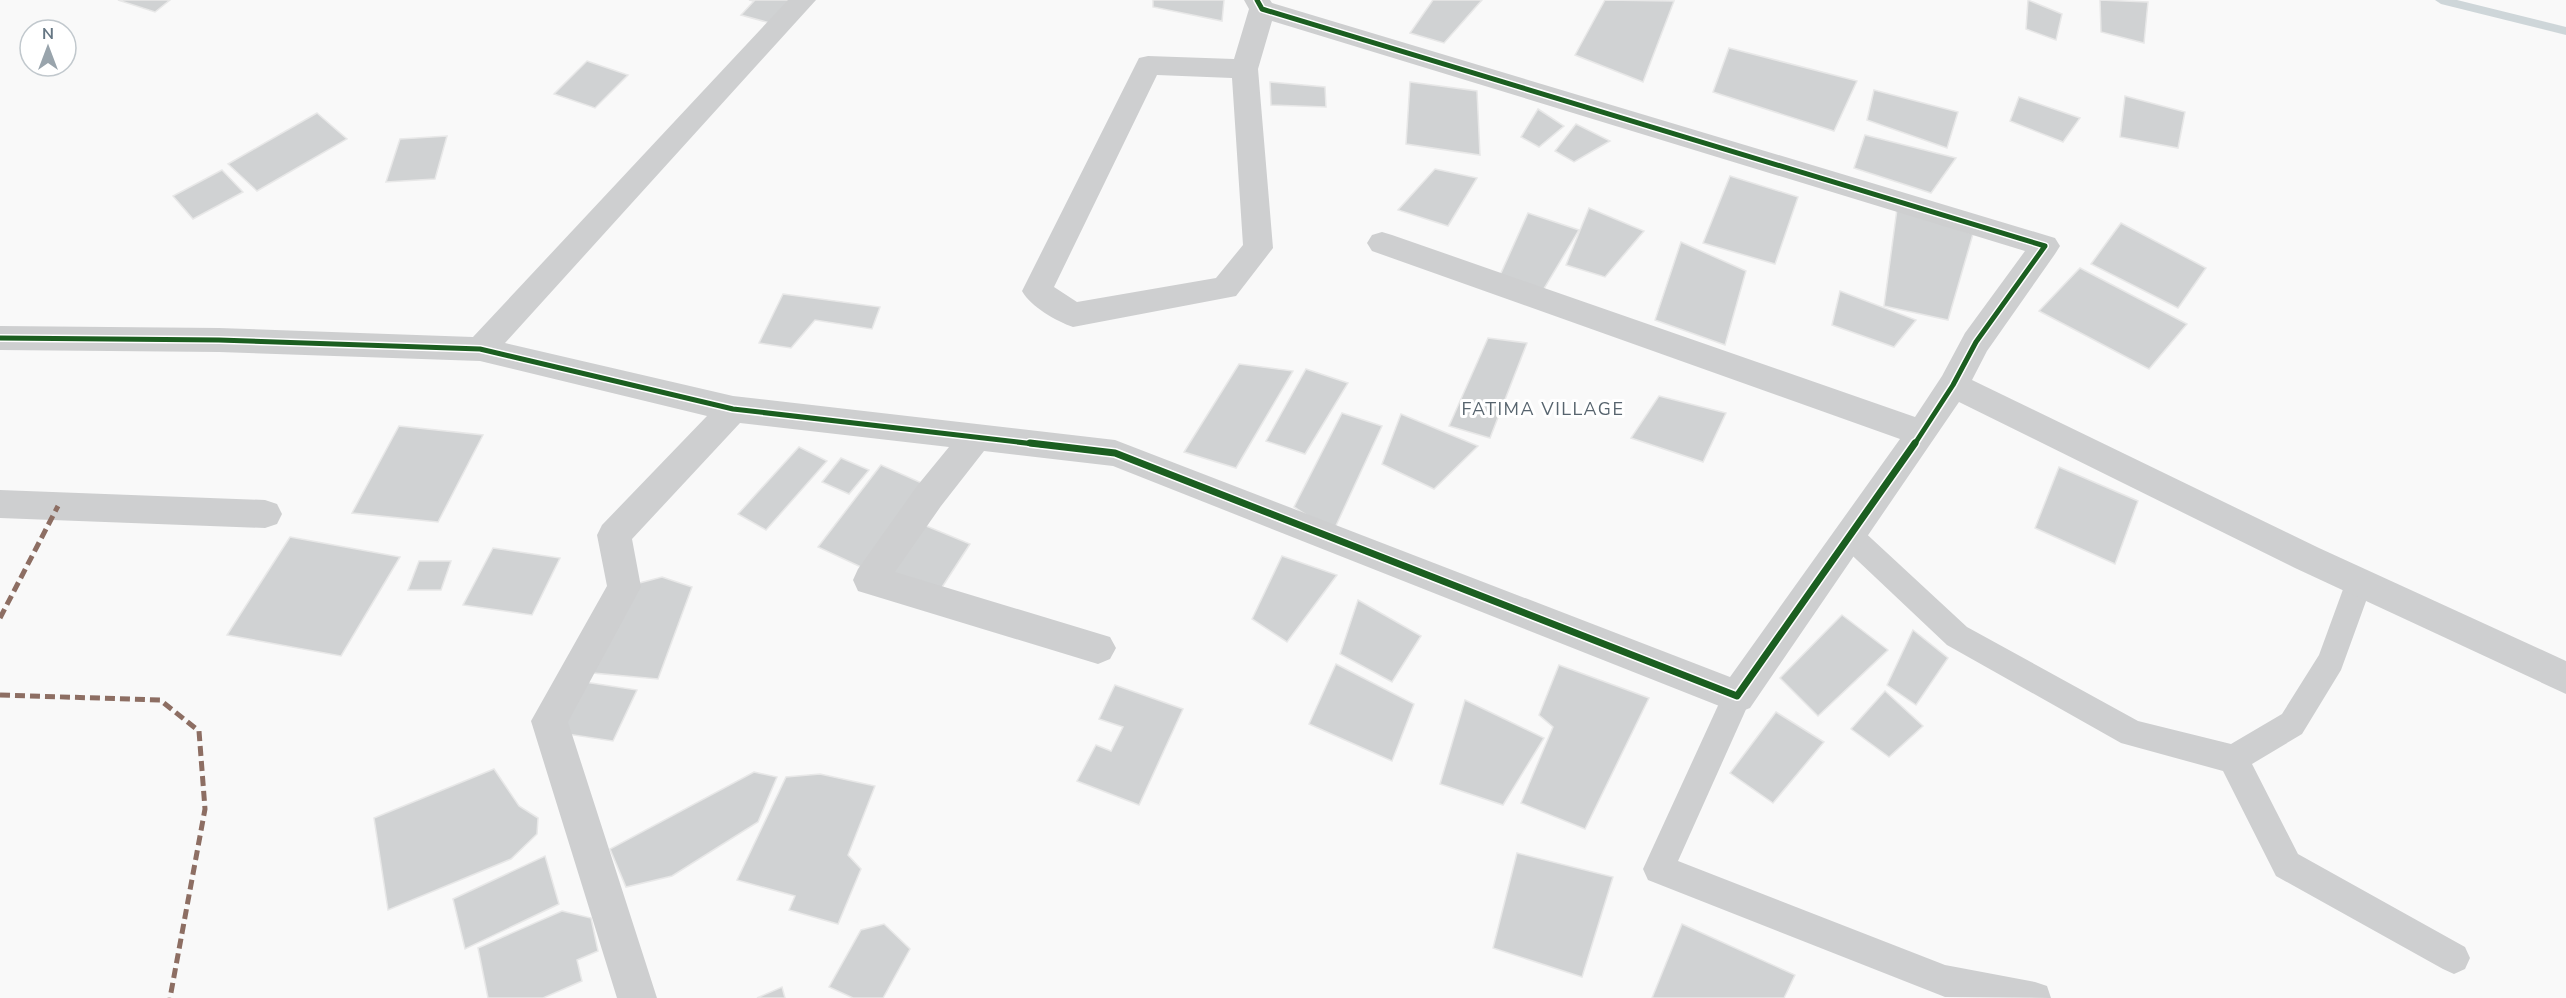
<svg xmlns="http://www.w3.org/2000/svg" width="2566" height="998" viewBox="0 0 2566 998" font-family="'Nunito Sans',sans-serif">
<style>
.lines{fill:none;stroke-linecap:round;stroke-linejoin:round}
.stream{fill:#ced6d9;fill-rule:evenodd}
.building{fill:#d0d2d3;stroke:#e8e8e8;stroke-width:1.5}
.lane{fill:#cecfd0;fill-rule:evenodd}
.street{fill:#cecfd0;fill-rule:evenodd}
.quiet{stroke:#8d6e63;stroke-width:5;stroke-dasharray:10 5;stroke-linecap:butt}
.cycleway-far1-casing{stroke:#fff;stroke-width:8}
.cycleway-casing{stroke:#fff;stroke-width:10}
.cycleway-far1{stroke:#1b5e20;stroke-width:5}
.cycleway{stroke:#1b5e20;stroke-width:7}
.labels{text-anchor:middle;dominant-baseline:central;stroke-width:6;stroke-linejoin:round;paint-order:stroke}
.neighbourhood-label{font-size:18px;letter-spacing:1.5px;fill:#57646e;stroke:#fff}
</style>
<rect width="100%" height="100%" fill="#f9f9f9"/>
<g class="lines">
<!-- stream -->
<polygon class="stream" points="2435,0 2457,0 2566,27 2566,35 2441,4"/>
</g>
<!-- building -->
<g class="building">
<polygon points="118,0 170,0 155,12"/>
<polygon points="749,0 798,0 777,25 741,15 754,1"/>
<polygon points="1153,0 1224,0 1222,21 1153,7"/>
<polygon points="1433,0 1482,0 1444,43 1410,33"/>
<polygon points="1605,0 1674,1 1643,82 1575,55"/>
<polygon points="2028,0 2062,14 2056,40 2026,29"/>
<polygon points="2100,0 2148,2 2144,43 2101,32"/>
<polygon points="1729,48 1857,81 1834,131 1713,92"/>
<polygon points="587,61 628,75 595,108 554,94"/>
<polygon points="1270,82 1325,87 1326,107 1271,105"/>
<polygon points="1410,82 1477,91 1480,155 1406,144"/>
<polygon points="1874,90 1958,112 1947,148 1867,120"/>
<polygon points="2125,96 2185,112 2178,148 2120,137"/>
<polygon points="2019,97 2080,118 2063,142 2010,121"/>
<polygon points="1538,109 1564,126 1539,147 1521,137"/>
<polygon points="317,113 347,139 257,191 228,164"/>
<polygon points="1576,124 1610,141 1574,162 1555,151"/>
<polygon points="1865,135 1956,158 1931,193 1854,168"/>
<polygon points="447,136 435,179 386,182 400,139"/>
<polygon points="1435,169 1477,178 1448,226 1398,210"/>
<polygon points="222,170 243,192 193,219 173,196"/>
<polygon points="1730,176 1798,197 1775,264 1703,243"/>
<polygon points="1589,208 1644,231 1605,277 1566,265"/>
<polygon points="1897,209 1973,234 1948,320 1884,306"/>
<polygon points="1528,213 1579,230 1542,292 1497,282"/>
<polygon points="2121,223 2206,268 2178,308 2091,264"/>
<polygon points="1681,242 1746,271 1725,345 1655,320"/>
<polygon points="2080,268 2187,324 2149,369 2039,311"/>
<polygon points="1840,291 1916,320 1894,347 1832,325"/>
<polygon points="783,294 880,307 872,329 815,320 791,348 759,343"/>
<polygon points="1488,338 1527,343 1490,438 1449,426"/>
<polygon points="1239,364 1293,371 1236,468 1184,452"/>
<polygon points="1306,369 1348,383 1305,454 1266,441"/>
<polygon points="1659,396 1726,413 1703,462 1631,438"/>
<polygon points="1342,413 1382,426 1333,532 1294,507"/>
<polygon points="1401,414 1478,446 1434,489 1382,464"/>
<polygon points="399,426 483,435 438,522 352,513"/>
<polygon points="799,447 827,461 766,530 738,514"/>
<polygon points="841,458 869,470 849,494 822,482"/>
<polygon points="881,465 924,484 861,567 818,547"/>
<polygon points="2059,467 2138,501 2115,564 2035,528"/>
<polygon points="924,525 970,544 935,598 887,579"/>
<polygon points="290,537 400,557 341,656 227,635"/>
<polygon points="493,548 560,558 532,615 463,605"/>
<polygon points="1282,556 1337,575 1287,642 1252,619"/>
<polygon points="419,561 451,561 441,590 408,590"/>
<polygon points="662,577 692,587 658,679 593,673 628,586"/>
<polygon points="1358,600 1421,636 1392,682 1340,654"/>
<polygon points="1842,615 1888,650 1818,716 1780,678"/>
<polygon points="1913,630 1948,658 1916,705 1887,685"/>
<polygon points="1336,664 1414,704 1392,761 1309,724"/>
<polygon points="1559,665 1649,698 1585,829 1521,803 1553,727 1539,715"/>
<polygon points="578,681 637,690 613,741 554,732"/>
<polygon points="1115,685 1183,709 1139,805 1077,781 1096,745 1111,751 1123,727 1099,719"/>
<polygon points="1885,691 1923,726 1889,757 1851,729"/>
<polygon points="1465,700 1544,738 1503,805 1440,784"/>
<polygon points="1776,712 1824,742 1773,803 1730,773"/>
<polygon points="494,769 519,806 538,818 537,834 511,859 388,910 374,818"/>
<polygon points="754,772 777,777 758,822 672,876 626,887 610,849"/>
<polygon points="820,774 875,786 848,855 861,869 838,924 789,910 795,896 737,880 786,777"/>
<polygon points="1517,853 1613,877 1582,977 1493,948"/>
<polygon points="545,856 559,904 465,949 453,899"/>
<polygon points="562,911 591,918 598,951 577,960 582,981 543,998 488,998 478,948"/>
<polygon points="884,924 910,949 883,998 853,998 829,987 861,930"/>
<polygon points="1682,924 1795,975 1784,998 1652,998"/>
<polygon points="782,987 785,998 757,998"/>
</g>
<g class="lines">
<!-- lane -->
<g class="lane">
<polygon points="1849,523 1859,527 1967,627 2138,721 2231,744 2282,714 2319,655 2349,573 2359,570 2369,573 2373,582 2341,670 2302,734 2252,764 2298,854 2465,947 2470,958 2465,969 2454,974 2443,969 2276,876 2223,771 2121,743 1947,645 1839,543 1835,535 1839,527"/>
<polygon points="1737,682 1747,686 1752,696 1678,861 1945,965 2035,982 2047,986 2051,998 1945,997 1648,880 1643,869 1648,858 1727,686"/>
</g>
<!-- street -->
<g class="street">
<path d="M788 0H816L505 343 733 396 1115 440 1730 677 1900 439 1372 251 1367 243 1372 235 1382 232 1392 235 1915 417 1942 376 1965 333 2025 251 1272 21 1258 69 1273 248 1236 296 1073 327C1056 321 1031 307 1022 291L1139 58 1148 56 1234 59 1249 9 1244 0H1270L1272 3 2055 238 2060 246 2055 254 1987 351 1972 380 2319 548 2566 661V694L2295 568 1959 402 1750 708 1737 713 1113 466 984 451 941 506 895 572 1110 637 1116 648 1110 659 1098 664 858 591 853 580 858 569 917 486 949 447 740 423 632 539 641 587 568 722 657 998H617L531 721 607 586 597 535 602 525 707 416 480 361 219 352 0 350V326L219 328 473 337ZM1157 75 1232 78 1243 245 1216 278 1077 302 1054 287Z"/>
<polygon points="0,490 265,500 277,504 282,514 277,524 265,528 0,518"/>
</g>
<!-- quiet -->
<g class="quiet">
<polyline points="0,618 58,506"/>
<polyline points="0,695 160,700 199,731 205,809 170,998"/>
</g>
<defs>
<g id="cycleway-far1">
<polyline points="1257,0 1262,9 2045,246 1976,342 1953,385 1914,445"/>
<polyline points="0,338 219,340 480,349 733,409 1043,445"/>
</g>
<polyline id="cycleway" points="1030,443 1115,453 1737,696 1915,443"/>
</defs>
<!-- cycleway-far1 casing -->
<use href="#cycleway-far1" class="cycleway-far1-casing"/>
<!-- cycleway casing -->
<use href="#cycleway" class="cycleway-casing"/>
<!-- cycleway-far1 -->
<use href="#cycleway-far1" class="cycleway-far1"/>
<!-- cycleway -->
<use href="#cycleway" class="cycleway"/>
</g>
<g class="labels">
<!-- neighbourhood labels -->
<g class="neighbourhood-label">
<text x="1543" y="409">FATIMA VILLAGE</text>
</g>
</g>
<!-- north arrow -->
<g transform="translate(48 48)"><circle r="28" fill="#ffffff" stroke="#c1c8cd" stroke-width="1.5"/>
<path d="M0-4.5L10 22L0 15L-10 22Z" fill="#99a4ac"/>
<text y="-9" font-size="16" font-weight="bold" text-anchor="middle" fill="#657683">N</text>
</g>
</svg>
